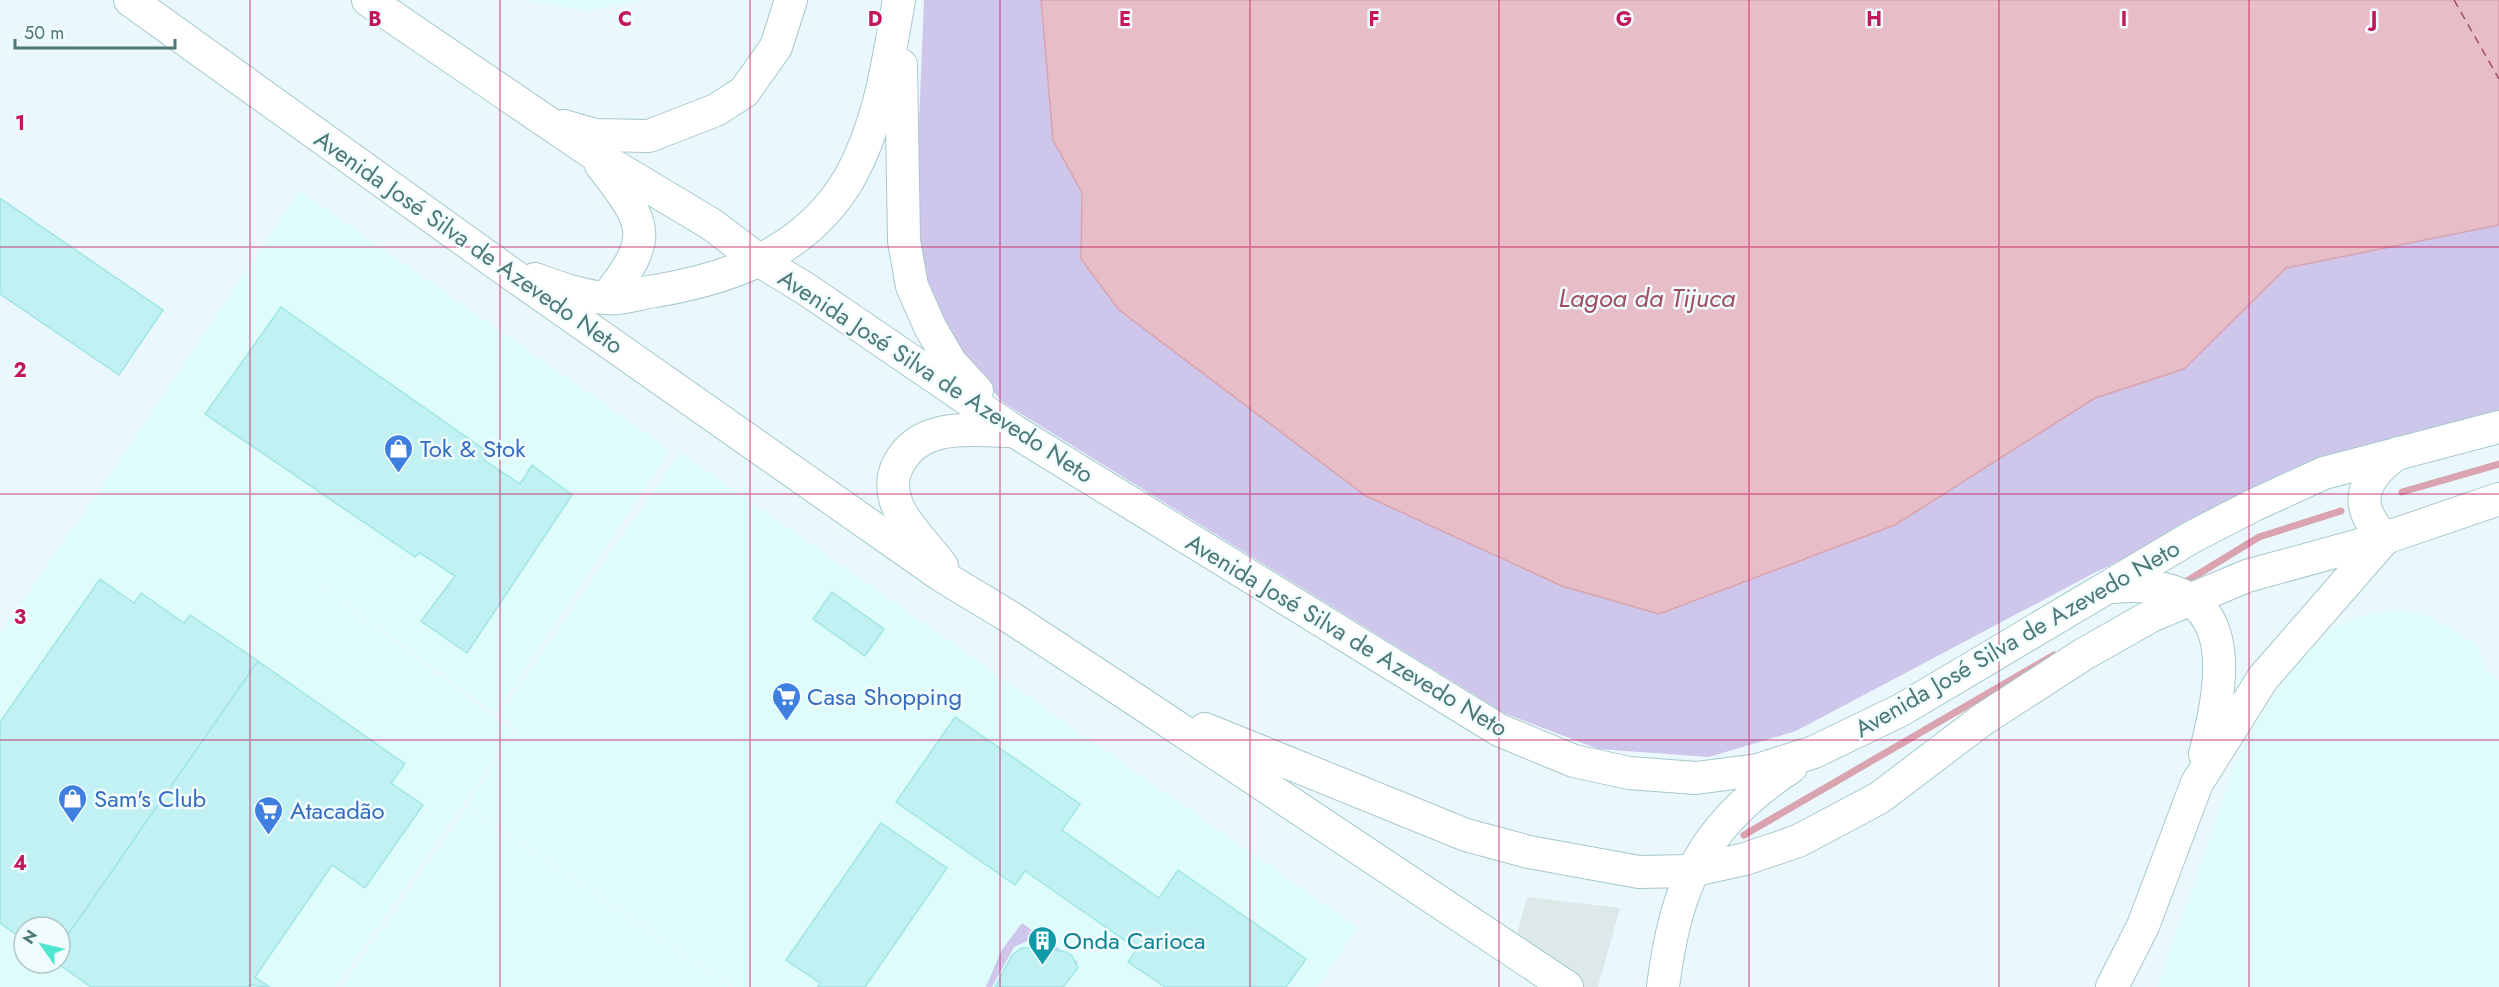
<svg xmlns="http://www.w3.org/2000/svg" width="2499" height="987" viewBox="0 0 2499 987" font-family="Jost,sans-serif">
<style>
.commercial{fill:#defdfa;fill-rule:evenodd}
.industrial{fill:#dde8e9}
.green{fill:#cfc7eb}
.water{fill:#e7bdc7;stroke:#d9a4af;stroke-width:1.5}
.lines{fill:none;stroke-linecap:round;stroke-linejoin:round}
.stream{stroke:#d9a4af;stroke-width:7}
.ferry{stroke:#a14f60;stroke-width:1.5;stroke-dasharray:8 6;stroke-linecap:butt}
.building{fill:#c1f1f2;stroke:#a1e5e5;stroke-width:1.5}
.secondary-casing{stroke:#a5c9cb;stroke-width:34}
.secondary{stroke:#fff;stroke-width:32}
.grid{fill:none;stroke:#c2185b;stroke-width:1.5;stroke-opacity:0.55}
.labels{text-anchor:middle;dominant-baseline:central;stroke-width:5;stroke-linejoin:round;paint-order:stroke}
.street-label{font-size:24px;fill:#4c7877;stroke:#f1fcff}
.shop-label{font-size:24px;fill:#366cbe;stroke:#f1fcff;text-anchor:start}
.culture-label{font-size:24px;fill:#0d838f;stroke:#f1fcff;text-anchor:start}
.water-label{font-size:26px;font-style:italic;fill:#a14f60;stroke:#f1fcff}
.grid-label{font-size:20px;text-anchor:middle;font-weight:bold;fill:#c2185b;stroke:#f1fcff;stroke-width:5;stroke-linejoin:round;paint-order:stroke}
</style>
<rect width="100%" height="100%" fill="#eaf8fd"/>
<!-- commercial -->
<g class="commercial">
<polygon points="524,0 642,0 589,11"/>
<path d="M300 191 670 450 496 714 240 525 514 732 336 987H0V634L131 444ZM24 927H60V963H24Z"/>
<polygon points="680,452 1358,928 1317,987 733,987 467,805 517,730 499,715"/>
<polygon points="2407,611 2428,615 2478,646 2486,671 2499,680 2499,987 2158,987 2232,772 2249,736 2277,691 2301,658 2336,627 2359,617 2381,612"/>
<polygon points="467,807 730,987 341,987"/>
</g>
<!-- industrial -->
<polygon class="industrial" points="1527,897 1620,908 1598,987 1576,987 1514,946"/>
<!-- green -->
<g class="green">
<polygon points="924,0 1041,0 1053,140 1082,193 1081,259 1659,614 1895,525 2095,398 2184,369 2286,268 2499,225 2499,414 2358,448 2096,572 1796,731 1709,757 1598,749 1504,713 1002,402 957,346 913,269"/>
<polygon points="1022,923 1078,962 1075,967 1034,938 1014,947 992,987 986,987 1001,951"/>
</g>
<!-- water -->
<polygon class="water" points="1041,0 2499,0 2499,225 2286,268 2184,369 2095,398 1895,525 1659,614 1562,586 1366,496 1119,310 1081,259 1082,193 1053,140"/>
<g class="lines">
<!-- stream -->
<g class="stream">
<polyline points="2402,492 2499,464"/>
<polyline points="2187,581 2259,537 2341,511"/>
<polyline points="1744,835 2054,655"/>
</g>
<!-- ferry -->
<polyline class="ferry" points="2454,0 2499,79"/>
</g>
<!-- building -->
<g class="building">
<polygon points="0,198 163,310 119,375 0,294"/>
<polygon points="281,307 489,453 484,460 520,484 532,465 572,495 467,653 421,621 455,576 420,553 415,557 205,414"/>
<polygon points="100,579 134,603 141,593 184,623 190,615 258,661 60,946 60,927 24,927 24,940 0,923 0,722"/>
<polygon points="832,592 884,629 865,656 813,619"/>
<polygon points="258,661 405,764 391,783 423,805 365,888 332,865 255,977 270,987 250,985 248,987 91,987 57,963 60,963 60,946"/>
<polygon points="955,717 1080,804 1062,830 1159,898 1178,870 1306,959 1286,987 1165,987 1128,962 1137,949 1058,894 1025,871 1015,885 896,802"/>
<polygon points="881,823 947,868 865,987 818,987 820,983 786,960"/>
<polygon points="1039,947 1066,952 1072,956 1078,968 1063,987 995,987 1012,955 1022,948"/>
</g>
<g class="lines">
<defs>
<g id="secondary">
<polyline points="130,0 503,268 942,576 1010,617 1139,702 1567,987"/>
<polyline points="368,0 591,152 711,224 760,261 806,289 1014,431 1499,730 1574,761 1629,773 1696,778 1758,770 1814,752 1901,710 2192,537 2254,505 2324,473 2499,427"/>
<polyline points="901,65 904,241 912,286 930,327 951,363 977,391"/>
<polyline points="564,126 595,135 649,136 716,110 744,92 776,47 791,0"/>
<path d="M601 165C647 224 655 237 606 298"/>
<path d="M535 279C557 287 581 296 605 298 620 300 639 293 655 291 733 278 806 251 849 179 880 124 888 62 899 0"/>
<path d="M2385 538C2351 505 2362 478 2398 453"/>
<path d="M942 566C929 548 906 526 898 507 892 493 891 477 899 463 922 421 973 431 1014 431"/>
<path d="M2112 587C2236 576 2229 662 2205 754"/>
<polyline points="1205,729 1466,835 1529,852 1639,872 1691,871 1745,859 1798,841 1879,798 1982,720 2084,654 2151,616 2247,576 2385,538 2499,499"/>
<path d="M1663 987C1676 884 1702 826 1791 767"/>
<polyline points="2112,987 2143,926 2197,783 2263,678 2385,538"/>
</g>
</defs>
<!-- secondary casing -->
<use href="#secondary" class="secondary-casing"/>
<!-- secondary -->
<use href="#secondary" class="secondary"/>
</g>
<!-- grid -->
<path class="grid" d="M250 0V987M500 0V987M750 0V987M1000 0V987M1250 0V987M1499 0V987M1749 0V987M1999 0V987M2249 0V987M0 247H2499M0 494H2499M0 740H2499"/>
<!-- icons -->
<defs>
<symbol id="shop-pin" viewBox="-11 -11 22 30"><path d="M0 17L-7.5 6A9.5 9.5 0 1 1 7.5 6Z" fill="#3f7fe0" stroke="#f1fcff"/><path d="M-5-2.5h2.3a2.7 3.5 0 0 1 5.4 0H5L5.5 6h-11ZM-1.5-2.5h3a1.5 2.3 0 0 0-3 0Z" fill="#fff"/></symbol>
<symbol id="supermarket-pin" viewBox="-11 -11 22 30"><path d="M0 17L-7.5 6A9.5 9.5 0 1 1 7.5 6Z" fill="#3f7fe0" stroke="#f1fcff"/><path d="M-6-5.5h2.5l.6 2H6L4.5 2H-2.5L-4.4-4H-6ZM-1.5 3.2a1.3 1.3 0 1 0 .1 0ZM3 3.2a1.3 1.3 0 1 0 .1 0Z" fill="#fff"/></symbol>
<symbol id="building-pin" viewBox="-11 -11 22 30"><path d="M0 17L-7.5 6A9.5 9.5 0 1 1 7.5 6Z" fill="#0f9aa8" stroke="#f1fcff"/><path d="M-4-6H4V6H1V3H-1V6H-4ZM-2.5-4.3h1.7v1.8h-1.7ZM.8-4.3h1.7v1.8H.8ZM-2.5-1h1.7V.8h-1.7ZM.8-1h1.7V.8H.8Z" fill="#fff"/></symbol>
</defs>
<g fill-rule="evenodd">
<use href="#shop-pin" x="382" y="432" width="33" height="45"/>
<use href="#supermarket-pin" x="770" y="680" width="33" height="45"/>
<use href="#shop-pin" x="56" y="782" width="33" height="45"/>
<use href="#supermarket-pin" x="252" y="794" width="33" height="45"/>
<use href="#building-pin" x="1026" y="924" width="33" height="45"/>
</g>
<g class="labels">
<!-- street labels -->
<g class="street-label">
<text transform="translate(469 242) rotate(35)">Avenida José Silva de Azevedo Neto</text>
<text transform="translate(936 376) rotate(33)">Avenida José Silva de Azevedo Neto</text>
<text transform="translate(1347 635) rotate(31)">Avenida José Silva de Azevedo Neto</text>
<text transform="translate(2017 638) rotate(-30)">Avenida José Silva de Azevedo Neto</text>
</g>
<!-- shop labels -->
<g class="shop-label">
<text x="420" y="448">Tok &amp; Stok</text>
<text x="807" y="696">Casa Shopping</text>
<text x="94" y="798">Sam's Club</text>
<text x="290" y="810">Atacadão</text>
</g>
<!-- culture labels -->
<g class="culture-label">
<text x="1063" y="940">Onda Carioca</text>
</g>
<!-- water labels -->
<g class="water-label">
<text x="1647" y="298">Lagoa da Tijuca</text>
</g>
</g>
<g class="grid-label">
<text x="375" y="26">B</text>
<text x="625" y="26">C</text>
<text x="875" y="26">D</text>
<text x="1125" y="26">E</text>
<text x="1374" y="26">F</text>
<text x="1624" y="26">G</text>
<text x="1874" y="26">H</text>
<text x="2124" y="26">I</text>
<text x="2374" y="26">J</text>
<text x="20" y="130">1</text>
<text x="20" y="377">2</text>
<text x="20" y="624">3</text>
<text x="20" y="870">4</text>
</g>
<!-- north arrow -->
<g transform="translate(42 945) rotate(304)"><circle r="28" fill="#f1fcff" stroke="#afc7c9" stroke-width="1.5"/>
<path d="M0-4.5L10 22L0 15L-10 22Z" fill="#4fe6cf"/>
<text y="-9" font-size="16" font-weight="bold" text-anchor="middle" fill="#4c7877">N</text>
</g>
<!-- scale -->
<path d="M15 39v9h160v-9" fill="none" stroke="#4c7877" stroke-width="3"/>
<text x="24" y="39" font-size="18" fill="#4c7877" stroke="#f1fcff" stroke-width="4.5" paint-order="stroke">50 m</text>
</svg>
